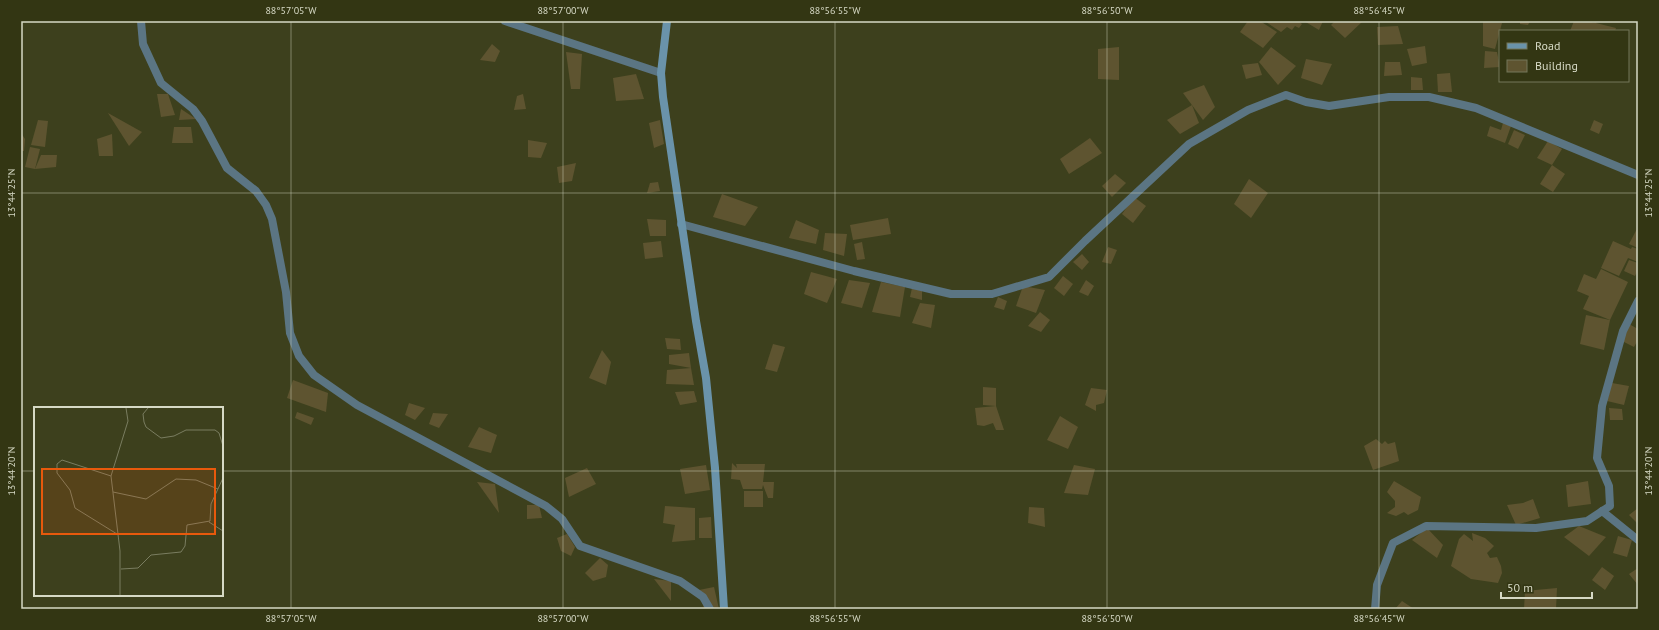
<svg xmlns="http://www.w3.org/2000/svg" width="1659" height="630" viewBox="0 0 1659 630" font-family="'PT Sans',sans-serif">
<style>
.building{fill:#5e5430}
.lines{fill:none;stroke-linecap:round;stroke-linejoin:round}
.street{stroke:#5b7583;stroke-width:8}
.secondary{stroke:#6a93aa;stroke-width:8}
.ticks{fill:none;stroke:#d6d9c5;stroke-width:1;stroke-opacity:0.45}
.inset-road{fill:none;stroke:#7a7d60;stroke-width:1}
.view{fill:#e8590c;fill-opacity:0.15;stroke:#e8590c;stroke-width:2}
.inset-edge{fill:none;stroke:#d6d9c5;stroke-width:2}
.neatline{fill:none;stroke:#d6d9c5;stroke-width:1.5}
.ticks-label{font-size:10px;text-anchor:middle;fill:#d6d9c5}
</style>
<rect width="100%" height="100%" fill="#3d401d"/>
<!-- building -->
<g class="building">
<polygon points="1248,21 1260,21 1277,32 1263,48 1240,32"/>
<polygon points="1267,21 1298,21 1302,24 1299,28 1295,26 1292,30 1287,27 1281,32 1266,22"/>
<polygon points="1304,21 1323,21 1319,30"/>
<polygon points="1335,21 1363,21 1345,38 1331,25"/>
<polygon points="1520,21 1530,21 1528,25 1520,24"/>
<polygon points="1574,21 1587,21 1596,23 1591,21 1597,21 1596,23 1616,28 1615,31 1570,31"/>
<polygon points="1483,22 1502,23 1495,49 1483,46"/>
<polygon points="1398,26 1403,44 1378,45 1377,27"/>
<polygon points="492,44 500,51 495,62 480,60"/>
<polygon points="1425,46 1427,63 1412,66 1407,49"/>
<polygon points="1119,47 1119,80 1098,79 1098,49"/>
<polygon points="1271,47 1296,66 1278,85 1259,62"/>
<polygon points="1485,51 1497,52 1500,67 1484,68"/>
<polygon points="566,52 582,54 580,89 571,89"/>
<polygon points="1306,59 1332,64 1322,85 1301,78"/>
<polygon points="1385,62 1400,62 1402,75 1384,76"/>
<polygon points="1258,63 1262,75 1246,79 1242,65"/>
<polygon points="1450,73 1452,92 1438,92 1437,74"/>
<polygon points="636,74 644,99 616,101 613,78"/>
<polygon points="1411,77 1422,78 1423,90 1411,90"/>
<polygon points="1204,85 1215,107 1203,120 1183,93"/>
<polygon points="157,94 168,94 175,115 161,117"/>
<polygon points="523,94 526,109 514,110 517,96"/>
<polygon points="1192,105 1199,123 1180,134 1167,120"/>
<polygon points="181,109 196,119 179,120"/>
<polygon points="108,113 142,132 129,146"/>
<polygon points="38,120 48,121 45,147 31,145"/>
<polygon points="660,120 664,144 654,148 649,123"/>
<polygon points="1594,120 1603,124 1599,134 1590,130"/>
<polygon points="1503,123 1511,126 1505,143 1487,136 1490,126 1501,130"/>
<polygon points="174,127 191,127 193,143 172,143"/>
<polygon points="1514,130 1525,135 1518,149 1508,144"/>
<polygon points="21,133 25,139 24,151 21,151"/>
<polygon points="112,134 113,156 99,156 97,139"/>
<polygon points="1090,138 1102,153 1069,174 1060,159"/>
<polygon points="528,140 547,143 541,158 528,157"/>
<polygon points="1548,141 1562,149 1552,165 1537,158"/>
<polygon points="30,147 40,149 35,169 25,167"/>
<polygon points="41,155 57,155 56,167 35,169"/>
<polygon points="576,163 572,181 559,183 557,167"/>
<polygon points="1552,165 1565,174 1553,192 1540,184"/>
<polygon points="1115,174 1126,183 1112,197 1102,186"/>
<polygon points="1249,179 1268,193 1251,218 1234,204"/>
<polygon points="658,182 660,191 647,193 650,183"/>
<polygon points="722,194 758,207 745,226 713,217"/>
<polygon points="1134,197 1146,206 1133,223 1122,214"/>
<polygon points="888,218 891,234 853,240 850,225"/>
<polygon points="647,219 666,220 666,236 650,236"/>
<polygon points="796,220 819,230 816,244 789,238"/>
<polygon points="1638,227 1638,248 1629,244"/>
<polygon points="825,233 847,234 844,256 823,250"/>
<polygon points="661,241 663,257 645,259 643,243"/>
<polygon points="1613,241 1631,249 1632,247 1638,249 1638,262 1628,258 1619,276 1601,268"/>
<polygon points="862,242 865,259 857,260 854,244"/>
<polygon points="1108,247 1117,250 1111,264 1102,262"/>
<polygon points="1082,254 1089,262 1082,270 1073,262"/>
<polygon points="1629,260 1638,263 1638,270 1635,276 1624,271"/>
<polygon points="1601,269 1628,282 1610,320 1583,309 1589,296 1577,291 1584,274 1596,279"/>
<polygon points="811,272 837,279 827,303 804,294"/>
<polygon points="1063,276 1073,284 1064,296 1054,288"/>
<polygon points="849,280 870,283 862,308 841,303"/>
<polygon points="1086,280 1094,286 1088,296 1079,292"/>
<polygon points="881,282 905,287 900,317 872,312"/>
<polygon points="1023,286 1045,290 1036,313 1016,306"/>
<polygon points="912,288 922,291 922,300 910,297"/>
<polygon points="998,297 1007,301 1004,310 994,307"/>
<polygon points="920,303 935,305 931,328 912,323"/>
<polygon points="1040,312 1050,320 1041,332 1028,326"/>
<polygon points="1586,315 1610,320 1604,350 1580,344"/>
<polygon points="1629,324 1638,329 1638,340 1634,347 1620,340"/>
<polygon points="665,338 680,339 681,350 667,349"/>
<polygon points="773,344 785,347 777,372 765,369"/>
<polygon points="602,350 611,362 606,385 589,378"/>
<polygon points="689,353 691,368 669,364 669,355"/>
<polygon points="691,368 694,385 666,384 667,370"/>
<polygon points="293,380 328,393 326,412 287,398"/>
<polygon points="1612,383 1629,386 1624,405 1607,401"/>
<polygon points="983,387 996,388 996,406 983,405"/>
<polygon points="1091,388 1107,390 1104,403 1096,405 1096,411 1085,405"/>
<polygon points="694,391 697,402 680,405 675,392"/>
<polygon points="409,403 425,408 415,420 405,415"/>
<polygon points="996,406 1004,430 996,430 993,423 984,426 977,425 975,408"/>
<polygon points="1609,408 1622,409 1623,420 1610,420"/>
<polygon points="297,412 314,418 311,425 295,418"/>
<polygon points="433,413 448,414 439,428 429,424"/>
<polygon points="1060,416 1078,427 1068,449 1047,440"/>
<polygon points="479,427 497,435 491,453 468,447"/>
<polygon points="1376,439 1382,444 1385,441 1388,444 1395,442 1399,461 1373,470 1364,446"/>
<polygon points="732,463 737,468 736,464 765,464 763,482 774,482 773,498 768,498 763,485 762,489 743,489 740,480 731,479"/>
<polygon points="706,465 710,490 685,494 680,469"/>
<polygon points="1074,465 1095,469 1088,495 1064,493"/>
<polygon points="587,468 596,484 569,497 565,478"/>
<polygon points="1394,481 1421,497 1418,510 1408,515 1404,512 1396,516 1387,513 1395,507 1395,501 1387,492"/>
<polygon points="1588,481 1591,504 1568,507 1566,485"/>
<polygon points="477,482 495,484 499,513"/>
<rect x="744" y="491" width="19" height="16"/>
<polygon points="1533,499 1540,518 1516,525 1507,505 1523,503"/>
<polygon points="527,505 539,505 542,518 527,519"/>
<polygon points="665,506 695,508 695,540 672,542 675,525 663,523"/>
<polygon points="1029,507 1044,508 1045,527 1028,523"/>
<polygon points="1638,508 1638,524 1629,515"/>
<polygon points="711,517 712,538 699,538 699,518"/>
<polygon points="1579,526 1606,537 1589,556 1564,537"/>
<polygon points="1427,528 1443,545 1437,558 1412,540"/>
<polygon points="1472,533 1485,538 1494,546 1487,553 1490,558 1497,557 1501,566 1502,573 1498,583 1471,579 1451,566 1459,539 1464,534 1473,541"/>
<polygon points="567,534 575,547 571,556 561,551 557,538"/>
<polygon points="1618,536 1632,540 1627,557 1613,553"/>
<polygon points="600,558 608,565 606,577 593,581 585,573"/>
<polygon points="1602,567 1614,576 1605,590 1592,580"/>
<polygon points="1638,568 1638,585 1629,574"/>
<polygon points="654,579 671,581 671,601"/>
<polygon points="714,587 719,609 704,609 699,590"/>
<polygon points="1557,588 1556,609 1524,609 1525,591"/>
<polygon points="1402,601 1414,609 1395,609"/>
</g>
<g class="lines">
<!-- street -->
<g class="street">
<polyline points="141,21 143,44 161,83 193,109 202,121 227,168 256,191 266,205 272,219 286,292 290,333 299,356 314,375 357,405 546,506 562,519 580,546 680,581 703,597 710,609"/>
<polyline points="505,21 661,73"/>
<polyline points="681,224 854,271 951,294 992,294 1049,277 1085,241 1189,144 1248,110 1286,95 1306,102 1329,106 1389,97 1429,97 1476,108 1638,175"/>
<polyline points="1602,511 1638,540"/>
<polyline points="1375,609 1377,585 1393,543 1426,526 1536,528 1587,521 1610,506 1609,486 1597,458 1602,406 1623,331 1638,301"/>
</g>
<!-- secondary -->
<polyline class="secondary" points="667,21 661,73 663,97 696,321 706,378 715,468 724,609"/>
</g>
<!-- ticks -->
<path class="ticks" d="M291 21V609M563 21V609M835 21V609M1107 21V609M1379 21V609M21 193H1638M21 471H35M222 471H1638"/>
<!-- overview -->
<g transform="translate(34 407)">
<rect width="189" height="189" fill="#3d401d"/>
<path class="inset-road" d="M114 1 109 7 110 15 112 20 127 31 140 29 152 23H181L185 26 189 39M77 69 28 53 23 57V66L36 83 41 101 83 127M79 85 112 92 142 72 162 73 184 82M175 115 189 124M87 162 104 161 117 148 147 145 151 139 153 118 176 114 177 97 189 71M86 188V144L77 69 94 14 92 1"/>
<path class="view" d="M8 62H181V127H8Z"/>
<rect width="189" height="189" class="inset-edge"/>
</g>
<!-- border -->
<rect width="1659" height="630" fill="none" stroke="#333613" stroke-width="44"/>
<!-- legend -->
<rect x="1499" y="30" width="130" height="52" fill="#333613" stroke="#74775a"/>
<rect x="1507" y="43" width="20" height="6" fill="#6a93aa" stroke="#74775a"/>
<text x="1535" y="50" font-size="12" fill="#d6d9c5">Road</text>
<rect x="1507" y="60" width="20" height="12" fill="#5e5430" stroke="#74775a"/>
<text x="1535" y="70" font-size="12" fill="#d6d9c5">Building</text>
<!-- scale -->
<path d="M1501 592v6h91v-6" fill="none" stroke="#d6d9c5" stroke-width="2"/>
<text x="1507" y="592" font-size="12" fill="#d6d9c5" stroke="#333613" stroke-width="3" paint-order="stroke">50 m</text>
<rect x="22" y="22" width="1615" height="586" class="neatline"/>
<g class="ticks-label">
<text x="291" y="14">88°57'05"W</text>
<text x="563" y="14">88°57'00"W</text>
<text x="835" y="14">88°56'55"W</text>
<text x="1107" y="14">88°56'50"W</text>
<text x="1379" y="14">88°56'45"W</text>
<text transform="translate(11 193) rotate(-90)" y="4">13°44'25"N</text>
<text transform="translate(1648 193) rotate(-90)" y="4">13°44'25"N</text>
<text transform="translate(11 471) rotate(-90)" y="4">13°44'20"N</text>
<text transform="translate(1648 471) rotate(-90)" y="4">13°44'20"N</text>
<text x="291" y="622">88°57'05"W</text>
<text x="563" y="622">88°57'00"W</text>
<text x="835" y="622">88°56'55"W</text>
<text x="1107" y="622">88°56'50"W</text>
<text x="1379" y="622">88°56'45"W</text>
</g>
</svg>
